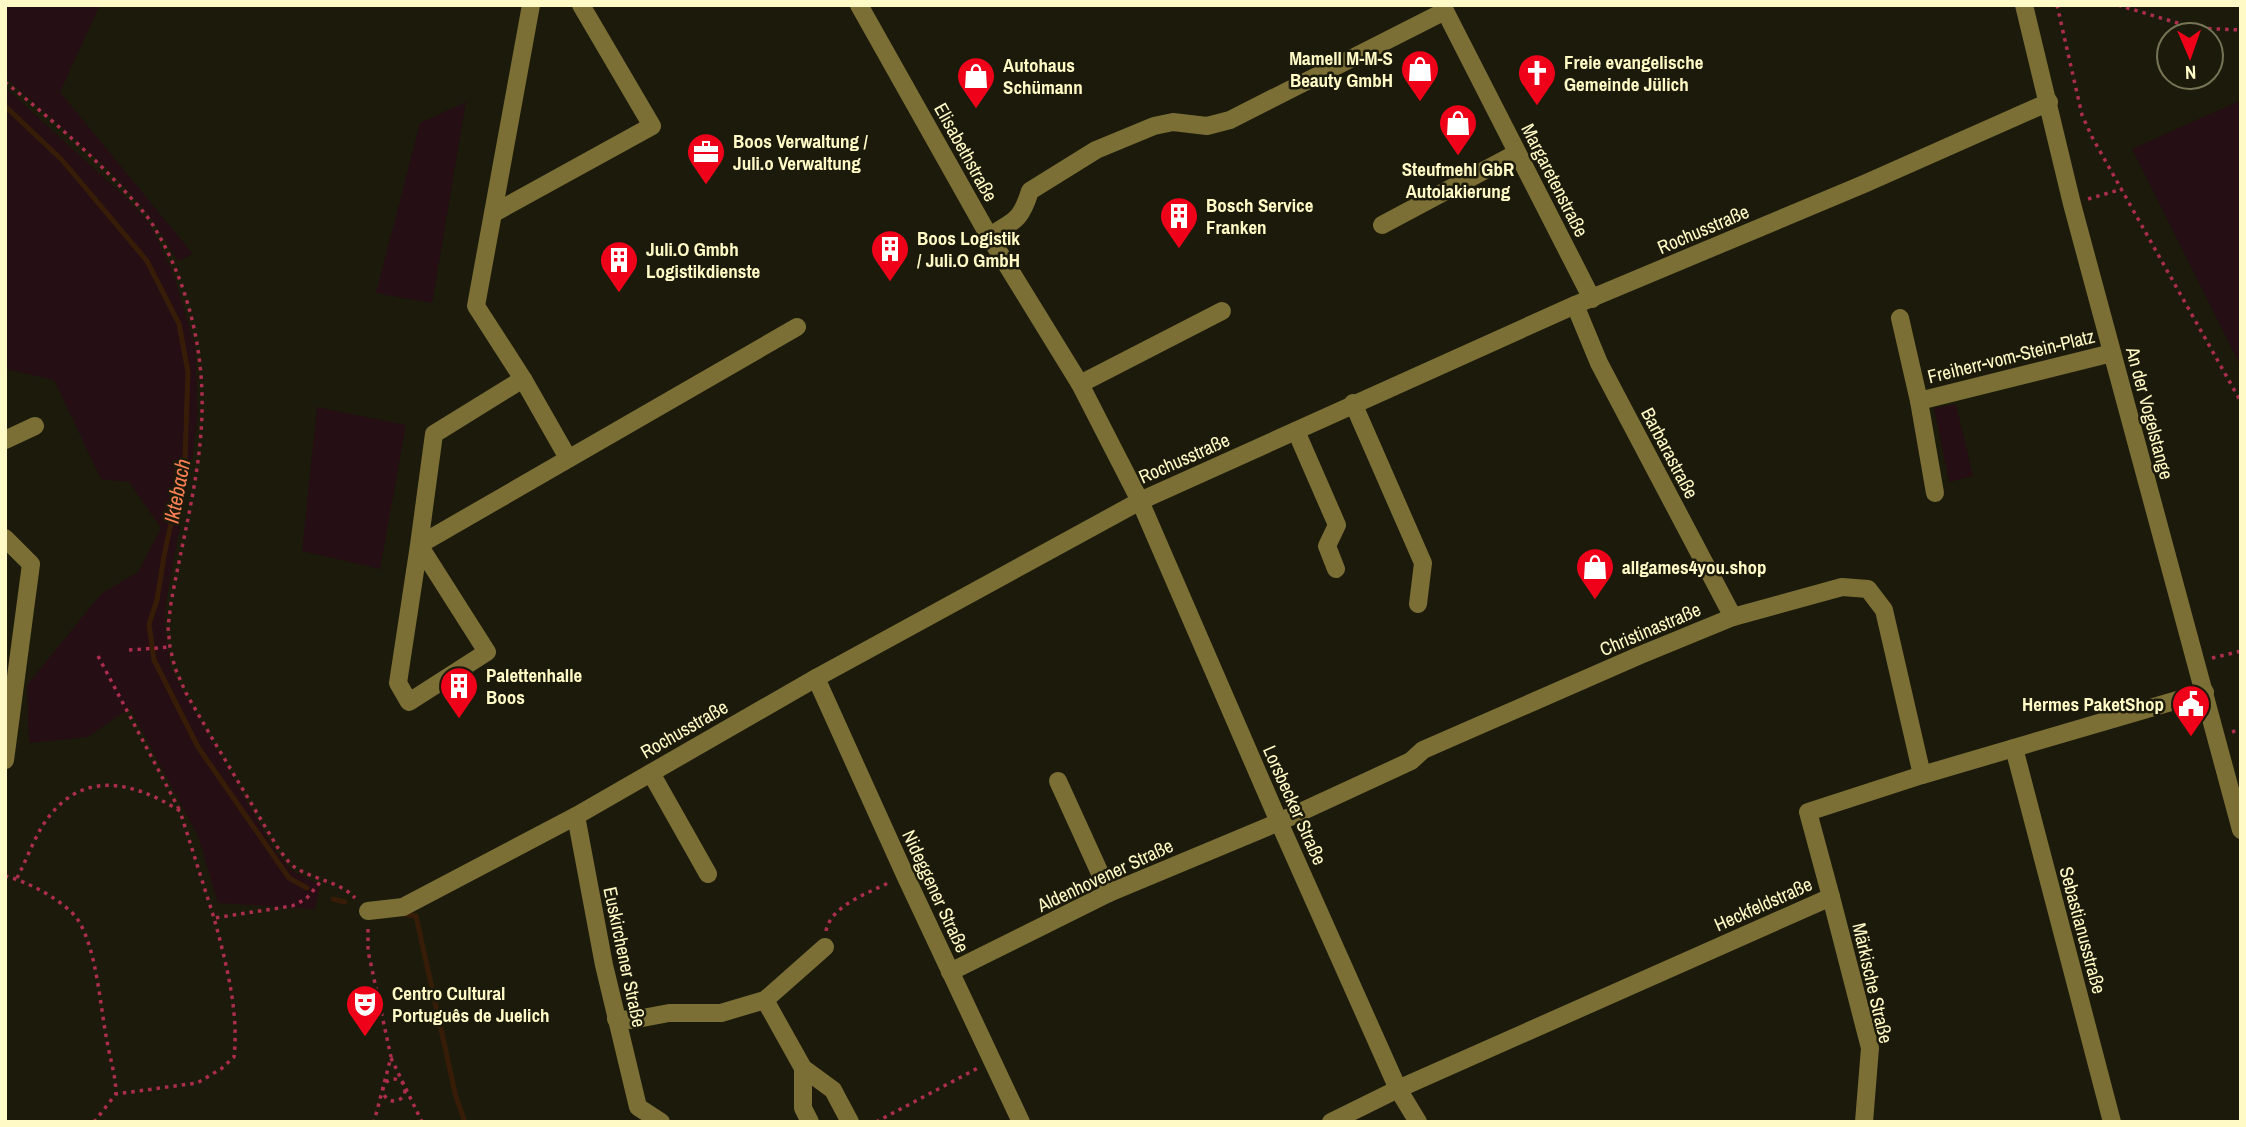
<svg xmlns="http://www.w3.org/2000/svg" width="2246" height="1127" viewBox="0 0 2246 1127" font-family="'Archivo Narrow',sans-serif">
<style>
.green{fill:#250e14}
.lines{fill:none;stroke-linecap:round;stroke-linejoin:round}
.stream{stroke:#371d08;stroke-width:5}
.path{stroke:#ac2d4e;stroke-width:3.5;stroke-dasharray:3.5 5;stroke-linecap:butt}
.minor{stroke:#7b6f36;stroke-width:18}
.labels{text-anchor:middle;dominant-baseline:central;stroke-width:5;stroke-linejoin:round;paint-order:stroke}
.poi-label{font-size:19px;font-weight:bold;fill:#fffac6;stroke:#1c1b0b;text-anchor:start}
.street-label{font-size:19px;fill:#fffac6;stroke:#1c1b0b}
.water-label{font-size:21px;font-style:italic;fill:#fe8054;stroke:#1c1b0b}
</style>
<rect width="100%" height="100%" fill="#1c1b0b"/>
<!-- green -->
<g class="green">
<polygon points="5,5 100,5 60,92 193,254 178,261 153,221 131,194 108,169 5,77"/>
<polygon points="5,87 125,197 149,223 172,270 195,345 198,415 193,455 166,602 165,626 171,669 184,693 274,849 291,870 320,885 315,909 218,903 198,836 130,708 88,737 29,743 27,685 101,594 138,572 161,528 129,482 101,479 54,380 5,369"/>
<polygon points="2241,100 2241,367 2132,149"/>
<polygon points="466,102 432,303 376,293 420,123"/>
<polygon points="1956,404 1973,476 1949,482 1934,408"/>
<polygon points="317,407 406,425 380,569 302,551"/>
</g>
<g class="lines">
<!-- stream -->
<g class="stream">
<polyline points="5,106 62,160 147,261 179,324 188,372 185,458 164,556 157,600 149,624 154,660 198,747 289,878 307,888"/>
<polyline points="333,899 345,902"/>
<polyline points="405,914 416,916 456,1097 465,1122"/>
</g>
<!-- path -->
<g class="path">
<polyline points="2057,5 2082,115 2092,137 2241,402"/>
<polyline points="2118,5 2194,28 2241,30"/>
<path d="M5 82C45 114 85 148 120 186 130 197 142 209 151 222 187 279 204 348 202 414 200 478 182 541 171 603L168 627 170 647 175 668 186 693 212 738 278 848C283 854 289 864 296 868 315 880 341 882 355 898"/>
<polyline points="2088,199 2122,189"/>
<polyline points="129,650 170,647"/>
<polyline points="98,656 179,809"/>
<polyline points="2212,658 2241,651"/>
<polyline points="2232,732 2241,729"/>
<path d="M5 876C27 881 65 901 78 920 97 950 100 1006 107 1041 110 1059 116 1076 116 1094"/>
<path d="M17 878C26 861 33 841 43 825 79 769 131 780 180 811L214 918"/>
<polyline points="368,929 368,951 391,1057 374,1122"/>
<path d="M826 931C831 905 869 893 890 882"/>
<polyline points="391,1058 422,1122"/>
<circle cx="394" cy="1090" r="11"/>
<path d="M94 1122 116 1094 197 1083 221 1069 234 1057C239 1011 226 962 214 918L292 906 306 899 322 880"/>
<polyline points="876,1122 978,1068"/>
</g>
<!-- minor -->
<g class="minor">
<polyline points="531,5 476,306 523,379 568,458"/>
<polyline points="859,5 989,236 1080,384 1140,501 1279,822 1398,1089 1418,1122"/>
<polyline points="1442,5 1592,299"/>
<polyline points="2024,5 2072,204 2241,830"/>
<polyline points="494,213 652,126 581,5"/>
<polyline points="1382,225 1517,153"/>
<path d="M989 236C1015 221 1021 220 1030 191L1096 150 1154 126 1173 122 1207 126 1230 120 1445 11"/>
<polyline points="1575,305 1599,363 1733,617"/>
<polyline points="1900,318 1919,401 2112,353"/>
<polyline points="523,379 434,434 419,545 487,652 409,702 398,683 419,545 797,327"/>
<polyline points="1080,384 1222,311"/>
<polyline points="1919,401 1935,493"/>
<polyline points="1353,403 1423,563 1418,604"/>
<polyline points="1296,431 1337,525 1327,546 1336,569"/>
<polyline points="5,440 35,426"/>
<polyline points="5,538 31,564 5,760"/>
<polyline points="816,678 905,875 1021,1122"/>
<polyline points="2014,748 2112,1122"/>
<polyline points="651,773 708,874"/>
<polyline points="1058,781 1109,893"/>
<polyline points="576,816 604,965 638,1107 661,1122"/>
<polyline points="1831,897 1870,1048 1864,1122"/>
<polyline points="368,911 403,907 576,816 816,678 1140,501 1575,305 1864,184 2049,102"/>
<polyline points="950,972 1109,893 1279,822 1411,761 1423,750 1638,656 1733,617 1842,587 1868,589 1884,610 1922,775"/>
<polyline points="765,1000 803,1068 833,1090 850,1122"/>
<polyline points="616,1019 632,1020 669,1013 721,1013 765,1000 825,947"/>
<polyline points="803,1068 803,1108 810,1122"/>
<polyline points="1331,1122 1398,1089 1831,897 1808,812 1922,775 2205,692"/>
</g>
</g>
<!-- icons -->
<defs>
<symbol id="shop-pin" viewBox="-11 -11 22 30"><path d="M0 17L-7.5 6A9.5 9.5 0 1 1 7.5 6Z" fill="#f0011a" stroke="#1c1b0b"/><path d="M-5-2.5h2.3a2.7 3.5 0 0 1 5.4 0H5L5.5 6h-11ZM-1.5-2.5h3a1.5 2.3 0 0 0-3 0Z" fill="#fff"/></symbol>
<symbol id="church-pin" viewBox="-11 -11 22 30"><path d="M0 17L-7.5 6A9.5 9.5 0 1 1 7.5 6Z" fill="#f0011a" stroke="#1c1b0b"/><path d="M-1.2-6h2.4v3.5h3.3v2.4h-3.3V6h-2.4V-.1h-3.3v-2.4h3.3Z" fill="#fff"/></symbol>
<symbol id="office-pin" viewBox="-11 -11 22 30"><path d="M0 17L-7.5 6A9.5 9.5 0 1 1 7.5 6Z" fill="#f0011a" stroke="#1c1b0b"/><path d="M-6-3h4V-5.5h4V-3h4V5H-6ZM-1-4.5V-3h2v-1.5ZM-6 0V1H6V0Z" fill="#fff"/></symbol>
<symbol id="building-pin" viewBox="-11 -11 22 30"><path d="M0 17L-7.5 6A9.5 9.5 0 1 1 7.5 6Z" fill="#f0011a" stroke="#1c1b0b"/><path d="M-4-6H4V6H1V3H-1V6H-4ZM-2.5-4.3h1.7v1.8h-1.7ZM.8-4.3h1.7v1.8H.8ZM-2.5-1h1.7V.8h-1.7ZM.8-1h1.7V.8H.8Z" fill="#fff"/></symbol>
<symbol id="civic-pin" viewBox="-11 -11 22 30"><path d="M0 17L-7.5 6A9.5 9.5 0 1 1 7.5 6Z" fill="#f0011a" stroke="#1c1b0b"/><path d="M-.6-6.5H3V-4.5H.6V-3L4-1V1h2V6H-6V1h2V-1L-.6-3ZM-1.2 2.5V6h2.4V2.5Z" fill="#fff"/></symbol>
<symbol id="theatre-pin" viewBox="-11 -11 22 30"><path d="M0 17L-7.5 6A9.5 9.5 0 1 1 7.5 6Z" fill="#f0011a" stroke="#1c1b0b"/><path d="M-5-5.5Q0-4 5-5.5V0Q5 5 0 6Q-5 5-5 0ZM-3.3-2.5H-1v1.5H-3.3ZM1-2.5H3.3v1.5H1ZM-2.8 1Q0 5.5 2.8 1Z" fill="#fff"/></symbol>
</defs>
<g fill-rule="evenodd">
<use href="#shop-pin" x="1398" y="47" width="44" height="60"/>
<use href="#church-pin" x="1515" y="51" width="44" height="60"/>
<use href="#shop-pin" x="954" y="54" width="44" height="60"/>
<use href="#shop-pin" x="1436" y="101" width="44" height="60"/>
<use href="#office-pin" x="684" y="130" width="44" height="60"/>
<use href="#building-pin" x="1157" y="194" width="44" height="60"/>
<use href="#building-pin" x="868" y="227" width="44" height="60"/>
<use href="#building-pin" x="597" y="238" width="44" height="60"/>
<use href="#shop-pin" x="1573" y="545" width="44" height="60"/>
<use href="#building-pin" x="437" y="664" width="44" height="60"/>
<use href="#civic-pin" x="2169" y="682" width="44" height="60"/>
<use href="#theatre-pin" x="343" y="982" width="44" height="60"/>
</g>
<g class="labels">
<!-- poi labels -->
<g class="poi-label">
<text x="1393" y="58" text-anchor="end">Mamell M-M-S<tspan x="1393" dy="22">Beauty GmbH</tspan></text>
<text x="1564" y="62">Freie evangelische<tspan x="1564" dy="22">Gemeinde Jülich</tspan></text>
<text x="1003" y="65">Autohaus<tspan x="1003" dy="22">Schümann</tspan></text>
<text x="733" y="141">Boos Verwaltung /<tspan x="733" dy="22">Juli.o Verwaltung</tspan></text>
<text x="1458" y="169" text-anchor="middle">Steufmehl GbR<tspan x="1458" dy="22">Autolakierung</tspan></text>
<text x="1206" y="205">Bosch Service<tspan x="1206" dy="22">Franken</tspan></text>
<text x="917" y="238">Boos Logistik<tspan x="917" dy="22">/ Juli.O GmbH</tspan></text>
<text x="646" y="249">Juli.O Gmbh<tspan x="646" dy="22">Logistikdienste</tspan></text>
<text x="1622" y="567">allgames4you.shop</text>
<text x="486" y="675">Palettenhalle<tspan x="486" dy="22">Boos</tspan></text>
<text x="2164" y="704" text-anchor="end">Hermes PaketShop</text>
<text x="392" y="993">Centro Cultural<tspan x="392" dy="22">Português de Juelich</tspan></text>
</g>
<!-- street labels -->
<g class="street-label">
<text transform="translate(966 152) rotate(61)">Elisabethstraße</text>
<text transform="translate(1555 180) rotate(63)">Margaretenstraße</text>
<text transform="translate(1703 229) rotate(-23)">Rochusstraße</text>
<text transform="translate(2011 356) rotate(-14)">Freiherr-vom-Stein-Platz</text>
<text transform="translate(2150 413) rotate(75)">An der Vogelstange</text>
<text transform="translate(1670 453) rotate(62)">Barbarastraße</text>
<text transform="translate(1184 458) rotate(-24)">Rochusstraße</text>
<text transform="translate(1650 629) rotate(-23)">Christinastraße</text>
<text transform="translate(684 729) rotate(-30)">Rochusstraße</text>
<text transform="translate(1295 805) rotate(66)">Lorsbecker Straße</text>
<text transform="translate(1105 875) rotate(-25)">Aldenhovener Straße</text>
<text transform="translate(936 891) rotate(65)">Nideggener Straße</text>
<text transform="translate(1763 904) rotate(-24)">Heckfeldstraße</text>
<text transform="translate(2083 930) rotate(75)">Sebastianusstraße</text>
<text transform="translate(625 957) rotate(78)">Euskirchener Straße</text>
<text transform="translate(1873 983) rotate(77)">Märkische Straße</text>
</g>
<!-- water labels -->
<g class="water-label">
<text transform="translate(177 491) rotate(-79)">Iktebach</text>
</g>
</g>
<!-- border -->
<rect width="2246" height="1127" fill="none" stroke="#fffac6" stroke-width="14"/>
<!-- north arrow -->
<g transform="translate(2190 56) rotate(178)"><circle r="33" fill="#1c1b0b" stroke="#777456" stroke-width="2"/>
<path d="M0-5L12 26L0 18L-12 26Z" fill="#f0011a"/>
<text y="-10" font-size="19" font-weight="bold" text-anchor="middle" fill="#fffac6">N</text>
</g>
</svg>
